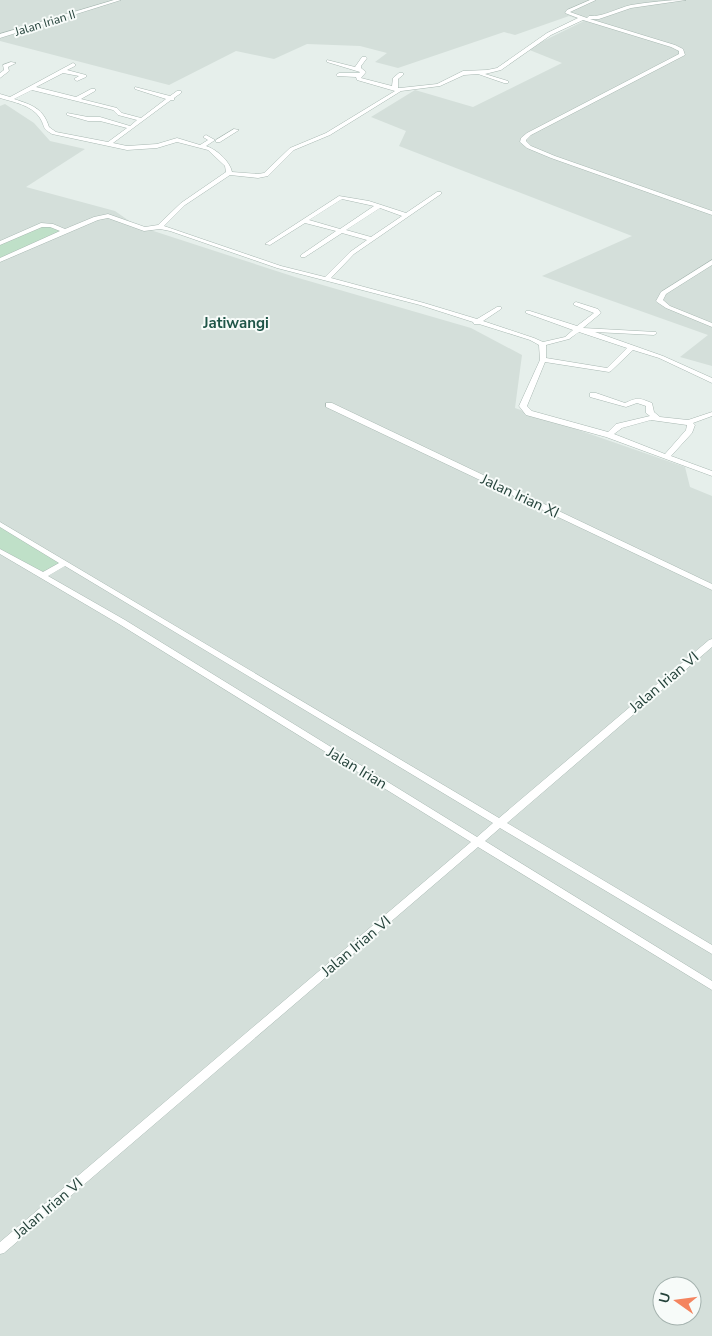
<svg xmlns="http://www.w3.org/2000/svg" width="712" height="1336" viewBox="0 0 712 1336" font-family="'Nunito Sans',sans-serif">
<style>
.built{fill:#d4dfda;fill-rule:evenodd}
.green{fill:#bfe0c8}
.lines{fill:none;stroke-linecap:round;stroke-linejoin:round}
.minor-casing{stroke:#a8b8b2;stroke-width:1}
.minor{fill:#fff;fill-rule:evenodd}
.labels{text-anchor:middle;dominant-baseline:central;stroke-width:4;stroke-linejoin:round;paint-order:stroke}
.far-street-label{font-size:12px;fill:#24423a;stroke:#f7fbf9}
.far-quarter-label{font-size:15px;font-weight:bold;fill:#1f5548;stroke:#f7fbf9}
.street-label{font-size:15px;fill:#24423a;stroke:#f7fbf9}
</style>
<rect width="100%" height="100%" fill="#e6efeb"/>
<!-- built -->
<g class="built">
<polygon points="0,0 712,0 712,366 680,357 708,335 542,276 632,236 399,146 406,131 371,117 415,90 473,107 562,63 527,49 584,21 569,16 515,35 504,32 398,68 375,62 387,53 360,46 307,44 274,59 236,51 169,85 0,41"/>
<path d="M5 104 34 123 50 141 85 149 26 187 115 211 135 225 295 277 471 328 522 355 515 408 685 467 690 487 712 496V1336H0V106ZM662 1286H692V1316H662Z"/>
</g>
<!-- green -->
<g class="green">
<polygon points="46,225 64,231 0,260 0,243"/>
<polygon points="0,524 65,563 42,576 0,550"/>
</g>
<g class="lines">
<defs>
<g id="minor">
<polygon points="114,0 121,0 0,38 0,34"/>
<path d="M590 0H596L570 12 587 18 589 16C604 17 617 8 631 5 649 2 668 0 686 0L631 8 599 19H590L675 45 683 49 685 55 531 135 526 140V141L531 146 555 156 712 211V215L551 158 527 148 520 142 521 138 527 133 679 54V51L671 47 583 20 551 35 501 70 485 74 508 81V83H504L478 74 464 75 440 86 401 91 330 135 294 150 268 176 258 178 230 175 185 205 164 226 281 266 325 277 350 252 367 240 342 233 305 257H301V255L336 231 305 223 270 245 265 244 339 196 369 201 406 213 437 192H441V194L354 254 331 278 424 303 477 319 497 307H501V309L483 321 534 338 543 342 565 337 573 330 526 313V311H530L577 326 594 313 574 305V303L576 302 598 309 601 313 583 328 656 332 657 333 654 335 595 332 663 356 712 378V383L659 358 633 350 611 371 609 372 545 362 527 406 532 411 608 432 616 424 650 416 646 413V406L637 403 626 407 590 397V393H596L625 403C638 397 639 398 652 403L654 412 660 417 688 420 712 412V416L693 423 695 425 692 433 671 456 712 471V476L606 437 526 415 519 406 540 360 539 345 530 340 479 324H474L473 322 420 305 277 268 170 231 160 229 144 231 108 218 98 220 0 262V258L60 231 50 227H42L0 245V241L41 223 53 224 65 229 94 217 108 214 145 227 158 225 181 203 226 172 225 166 208 150 177 142 157 148 127 150 52 134C41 127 46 128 40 118 32 105 13 102 0 98V94L10 97 73 63 75 64V66L67 70 86 75V77L77 81 74 79 79 76 63 73 36 87 76 97 91 89H95V91L81 99 117 108 122 113 141 118 166 99 135 89V87L170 96 177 91H181V93L174 98V100H171L113 143 127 146 157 144 177 138 200 145 208 140 203 137 206 135 215 140 206 146C216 149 230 161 232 172L258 174 264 173 290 148 326 133 395 91 357 80 356 77 337 76 336 75 339 73H359L360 72 327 62V60L355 67 362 57H366L367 58 361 66V68L366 72 361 78 392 86 393 78 399 73H403V75L398 79V88H400L437 84 463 71 487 70 497 68 547 33 578 18 565 13 567 10ZM32 90 113 110 118 115 137 120 130 126 100 117H88L67 113V115L88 121H100L127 128 108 142 56 132 49 127C43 108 32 105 14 99ZM342 199 374 206 340 229 309 220ZM380 208 402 216 371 237 346 230ZM579 332 627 348 607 368 546 358V345L569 339ZM651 420 687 425 686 430 665 454 614 434 622 428Z"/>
<polygon points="11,62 16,63 8,67 9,71 0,78 0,73 4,70 3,65"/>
<polygon points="234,129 239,130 220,142 216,142 216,140"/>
<polygon points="712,260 712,265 666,294 663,300 670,306 712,323 712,327 666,308 657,302 656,301 661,292"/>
<polygon points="326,403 332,403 712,584 712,590 326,407"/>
<path d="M0 522 499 818 709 640 712 639V647L507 823 712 945V954L500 828 485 841 712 981V990L478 847 4 1253 0 1254V1242L471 842 119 624 0 554V549L43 572 59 563 0 527ZM65 566 493 823 477 837 125 620 48 576Z"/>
</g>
</defs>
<!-- minor casing -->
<use href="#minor" class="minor-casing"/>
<!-- minor -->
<use href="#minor" class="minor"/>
</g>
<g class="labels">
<!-- far-street labels -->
<g class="far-street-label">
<text transform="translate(45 23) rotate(-17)">Jalan Irian II</text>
</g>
<!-- far-quarter labels -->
<g class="far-quarter-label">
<text x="236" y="323">Jatiwangi</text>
</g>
<!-- street labels -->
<g class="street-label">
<text transform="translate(520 496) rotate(25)">Jalan Irian XI</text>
<text transform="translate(664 682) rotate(-40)">Jalan Irian VI</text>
<text transform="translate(357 768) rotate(31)">Jalan Irian</text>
<text transform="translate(356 946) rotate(-40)">Jalan Irian VI</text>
<text transform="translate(48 1208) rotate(-40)">Jalan Irian VI</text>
</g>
</g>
<!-- north arrow -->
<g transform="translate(677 1301) rotate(284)"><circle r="24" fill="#f7fbf9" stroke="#a3b1ad"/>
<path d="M0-4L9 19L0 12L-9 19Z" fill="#f4845f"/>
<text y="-8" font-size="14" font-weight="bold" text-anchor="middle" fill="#24423a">U</text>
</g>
</svg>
